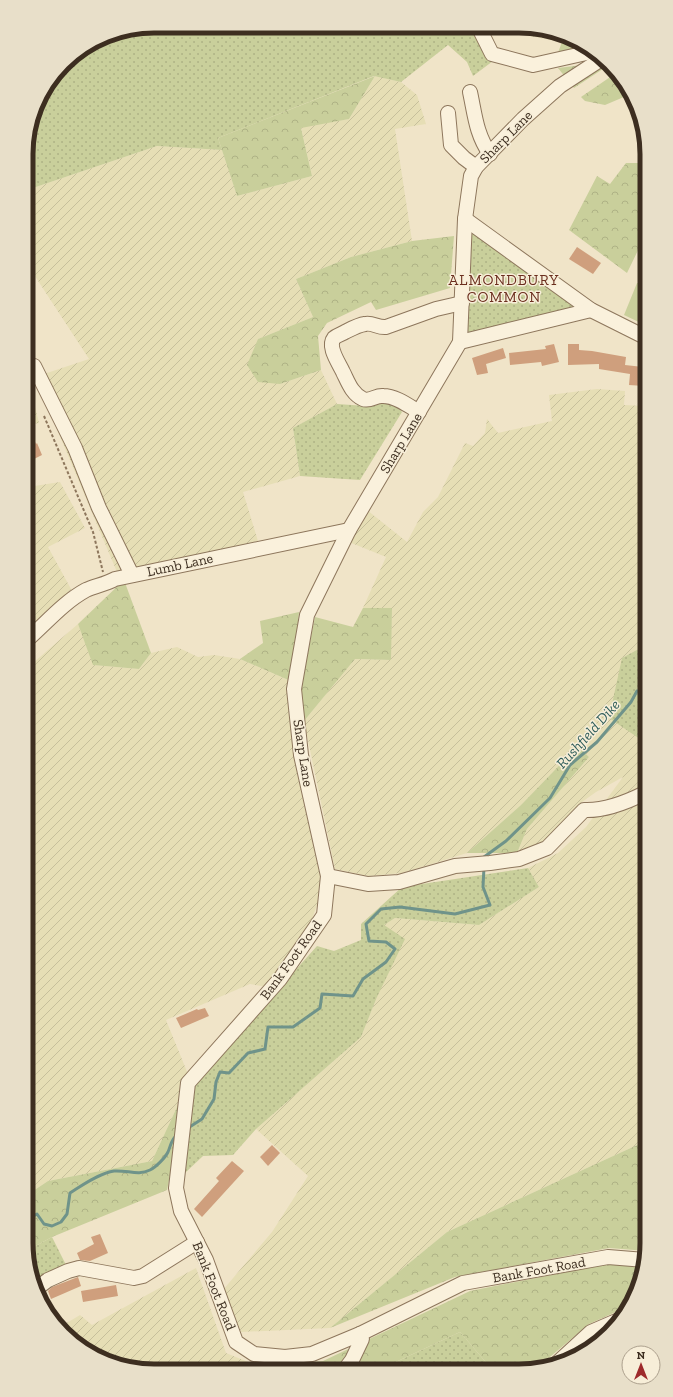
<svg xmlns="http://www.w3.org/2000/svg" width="673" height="1397" viewBox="0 0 673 1397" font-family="'Zilla Slab',serif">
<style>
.farmland{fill:url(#farmland-furrows)}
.grass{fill:url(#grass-dots)}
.forest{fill:url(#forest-crowns)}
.garden{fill:#c9cf9b}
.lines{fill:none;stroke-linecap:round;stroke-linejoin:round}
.stream{stroke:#6f938a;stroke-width:3}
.building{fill:#cf9f7d}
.minor-casing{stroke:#8d765c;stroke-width:16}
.path{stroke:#8d765c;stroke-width:2;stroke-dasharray:3 2;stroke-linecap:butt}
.minor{stroke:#faf1dc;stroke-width:14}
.labels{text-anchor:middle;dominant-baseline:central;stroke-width:3;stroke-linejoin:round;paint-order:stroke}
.street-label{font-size:14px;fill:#3d2e20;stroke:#f7eed8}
.neighbourhood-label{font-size:15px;letter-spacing:1px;fill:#6b2e1e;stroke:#f7eed8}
.water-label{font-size:15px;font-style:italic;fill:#2f5d5a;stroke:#f7eed8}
.rim{fill:none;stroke:#3d2e20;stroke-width:5}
</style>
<defs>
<pattern id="farmland-furrows" width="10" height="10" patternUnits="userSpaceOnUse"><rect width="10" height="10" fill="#e6deb5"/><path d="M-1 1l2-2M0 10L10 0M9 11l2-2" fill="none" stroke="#c6bf9b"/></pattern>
<pattern id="grass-dots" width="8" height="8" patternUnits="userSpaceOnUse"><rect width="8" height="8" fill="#c9cf9b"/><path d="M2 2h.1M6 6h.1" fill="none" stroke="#aeb285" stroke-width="1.8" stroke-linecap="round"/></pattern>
<pattern id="forest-crowns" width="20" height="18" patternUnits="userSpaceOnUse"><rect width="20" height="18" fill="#c9cf9b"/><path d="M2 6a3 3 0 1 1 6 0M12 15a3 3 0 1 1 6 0" fill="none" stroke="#aeb285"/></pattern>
</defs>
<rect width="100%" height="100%" fill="#f0e4c8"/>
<!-- farmland -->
<g class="farmland">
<polygon points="487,28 543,28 571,42 562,42"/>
<polygon points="375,76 401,82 417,95 426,124 395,129 412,241 351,257 296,279 313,317 258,339 280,384 321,370 337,404 293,428 300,476 243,492 258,541 117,572 35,377 89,359 29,267 27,267 27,190 157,146 222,150 237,196 312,176 301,127 349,119"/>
<polygon points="28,379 39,423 28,425"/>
<polygon points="597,389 625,391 624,405 644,406 644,646 622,658 640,739 645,732 646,1141 447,1232 330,1328 241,1332 223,1290 272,1232 308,1176 256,1129 361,1037 377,997 384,925 395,918 479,925 539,887 528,868 558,853 586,827 623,777 596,792 582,802 546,841 517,853 527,829 589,757 578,746 521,805 467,853 402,873 369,876 335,869 304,721 355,659 390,660 392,608 363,608 386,557 349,542 367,510 407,542 423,512 438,497 465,443 473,446 485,433 487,419 498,433 552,421 549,395"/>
<polygon points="60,482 85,528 48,547 71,589 51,611 29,631 28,487"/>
<polygon points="78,624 94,665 139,669 151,653 177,647 198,657 214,655 240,659 293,682 297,773 323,888 312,919 267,987 250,984 166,1020 190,1079 152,1161 48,1181 30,1193 29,664 33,663"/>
<polygon points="196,1268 226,1353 253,1364 287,1365 287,1368 130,1369 70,1339 60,1327 80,1315 92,1325"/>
</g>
<!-- grass -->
<g class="grass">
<polygon points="154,26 471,28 480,45 493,61 473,76 467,62 448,45 401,82 374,76 218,138 222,150 157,146 27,190 27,138 39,97 70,58 105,36"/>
<polygon points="465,217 591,309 461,341"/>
<polygon points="394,402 402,412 360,480 300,476 293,428 337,404 367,406"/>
<polygon points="644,646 645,732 640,739 609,718 622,658"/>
<polygon points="528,868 539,887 479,925 395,918 384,925 405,939 377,997 361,1037 256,1129 233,1155 203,1156 185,1173 192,1086 317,946 334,951 361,940 361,924 402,887"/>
<polygon points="52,1237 66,1265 39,1277 33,1283 30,1276 30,1249"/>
<polygon points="460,1332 490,1367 385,1367"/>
</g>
<!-- forest -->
<g class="forest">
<polygon points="562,42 571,42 597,55 556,58"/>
<polygon points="607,62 609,65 574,88 558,68"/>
<polygon points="616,73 630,90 631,94 605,105 585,101 581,97"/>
<polygon points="375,76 349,119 301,128 312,176 237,196 218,138"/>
<polygon points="626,163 643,163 643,240 627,273 569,230 597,176 610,184"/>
<polygon points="454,236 450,288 376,310 371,302 327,323 318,336 321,370 280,384 258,382 247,365 258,339 313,317 296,279 351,257 412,241"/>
<polygon points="124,580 151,653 139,669 93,665 78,624"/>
<polygon points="363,608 392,608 391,660 355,659 304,721 301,686 315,617 353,627"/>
<polygon points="299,612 293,682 240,659 263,643 260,621"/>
<polygon points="578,746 589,757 527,829 517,853 467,853 521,805"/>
<polygon points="190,1079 167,1190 52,1237 30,1249 30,1193 48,1181 152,1161"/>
<polygon points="646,1141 647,1251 609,1248 455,1277 330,1328 447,1232"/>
<polygon points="607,1264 643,1267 637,1292 629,1306 589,1324 538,1367 490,1367 460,1332 385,1367 287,1368 287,1365 323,1361 470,1291"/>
</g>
<!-- garden -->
<polygon class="garden" points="637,283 643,283 643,324 624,315"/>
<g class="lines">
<!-- stream -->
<g class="stream">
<polyline points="484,859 484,857 506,841 550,798 570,765 597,742 631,702 637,691 645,693"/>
<polyline points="188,1128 202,1119 214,1099 216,1082 220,1072 229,1073 248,1053 265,1049 268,1027 293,1027 320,1008 322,994 353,996 363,979 386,962 395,949 386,942 369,941 366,924 381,909 400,907 455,914 490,905 483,887 484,867"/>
<path d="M30 1218 37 1214 44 1224 52 1226 61 1222 67 1214 70 1193C82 1185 100 1173 114 1171 128 1170 138 1176 150 1170 156 1167 165 1158 168 1152 171 1145 171 1139 178 1134"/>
</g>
</g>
<!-- building -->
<g class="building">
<polygon points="577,247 601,263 593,274 569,259"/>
<polygon points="554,344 559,362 542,366 541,362 510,365 509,353 546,349 545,346"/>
<polygon points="568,344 579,344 579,350 592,351 626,357 625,365 643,367 644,386 629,385 630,374 599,369 599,364 568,365"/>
<polygon points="503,348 506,358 486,364 488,373 477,375 472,358"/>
<polygon points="28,426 36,444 37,443 42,455 28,462"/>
<polygon points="205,1008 209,1016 181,1028 176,1018 197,1009 198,1010"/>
<polygon points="272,1145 280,1153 268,1166 260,1157"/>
<polygon points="232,1161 244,1171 202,1217 194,1209 219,1181 216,1178"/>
<polygon points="100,1234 108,1253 90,1261 80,1260 77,1253 94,1244 91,1237"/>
<polygon points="78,1277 81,1286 51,1299 48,1291 52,1287"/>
<polygon points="116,1285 118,1296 83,1302 81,1291"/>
</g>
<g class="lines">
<defs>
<g id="minor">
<polyline points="479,28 492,54 533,65 591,52"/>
<polyline points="603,58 560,86 523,119 476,167 471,176 465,219 460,342 349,530 307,615 294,689 301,755 328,876 324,915 280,979 188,1083 176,1188 181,1211 206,1260 236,1342 254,1354 285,1357 312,1354 360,1334 463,1283 608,1257 645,1260"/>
<path d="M470 92C475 115 476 134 490 154"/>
<polyline points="448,113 451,145 464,158 476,167"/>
<polyline points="465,219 591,310 643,336"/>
<polyline points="460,342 591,310"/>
<polyline points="34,366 75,448 99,508 132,575"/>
<path d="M419 412C409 406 396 396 383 396 376 395 370 402 363 399 352 394 348 382 343 372 339 363 327 347 334 338 337 335 342 334 345 332 351 329 358 325 365 324 372 322 378 328 386 327L436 309 462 303"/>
<path d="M29 638C47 622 64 602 86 590 95 586 106 584 115 579L349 530"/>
<path d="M328 876 368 884 399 882 455 866 490 863 519 859 547 848 584 810C604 811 627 802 645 793"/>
<polyline points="36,1289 48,1280 68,1271 79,1268 134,1278 143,1276 197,1242"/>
<polyline points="554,1366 591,1332 621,1319"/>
<polyline points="346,1368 352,1360 362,1339 360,1334"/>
</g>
</defs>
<!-- minor casing -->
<use href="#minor" class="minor-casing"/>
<!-- path -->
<polyline class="path" points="44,416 93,532 103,572"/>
<!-- minor -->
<use href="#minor" class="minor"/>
</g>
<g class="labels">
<!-- street labels -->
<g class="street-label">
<text transform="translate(506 137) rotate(-45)">Sharp Lane</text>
<text transform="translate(401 443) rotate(-59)">Sharp Lane</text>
<text transform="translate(180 565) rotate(-12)">Lumb Lane</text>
<text transform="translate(303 753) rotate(81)">Sharp Lane</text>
<text transform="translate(291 960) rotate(-54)">Bank Foot Road</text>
<text transform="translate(539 1270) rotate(-10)">Bank Foot Road</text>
<text transform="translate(214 1286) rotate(68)">Bank Foot Road</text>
</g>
<!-- neighbourhood labels -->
<g class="neighbourhood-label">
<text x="504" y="280">ALMONDBURY<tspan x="504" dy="17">COMMON</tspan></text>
</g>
<!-- water labels -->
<g class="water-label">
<text transform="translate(588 734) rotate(-48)">Rushfield Dike</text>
</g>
</g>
<!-- crop -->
<path d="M0 0H673V1397H0ZM154 33H519A121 121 0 0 1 640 154V1243A121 121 0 0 1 519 1364H154A121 121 0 0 1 33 1243V154A121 121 0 0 1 154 33Z" fill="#e8dfc9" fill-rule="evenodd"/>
<path class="rim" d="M154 33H519A121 121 0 0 1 640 154V1243A121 121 0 0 1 519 1364H154A121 121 0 0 1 33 1243V154A121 121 0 0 1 154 33Z"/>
<!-- north arrow -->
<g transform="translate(641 1365)"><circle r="19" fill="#f7eed8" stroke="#ada18e"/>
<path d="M0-3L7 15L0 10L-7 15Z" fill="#9e2a2b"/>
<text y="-6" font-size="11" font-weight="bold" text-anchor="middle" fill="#3d2e20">N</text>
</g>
</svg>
